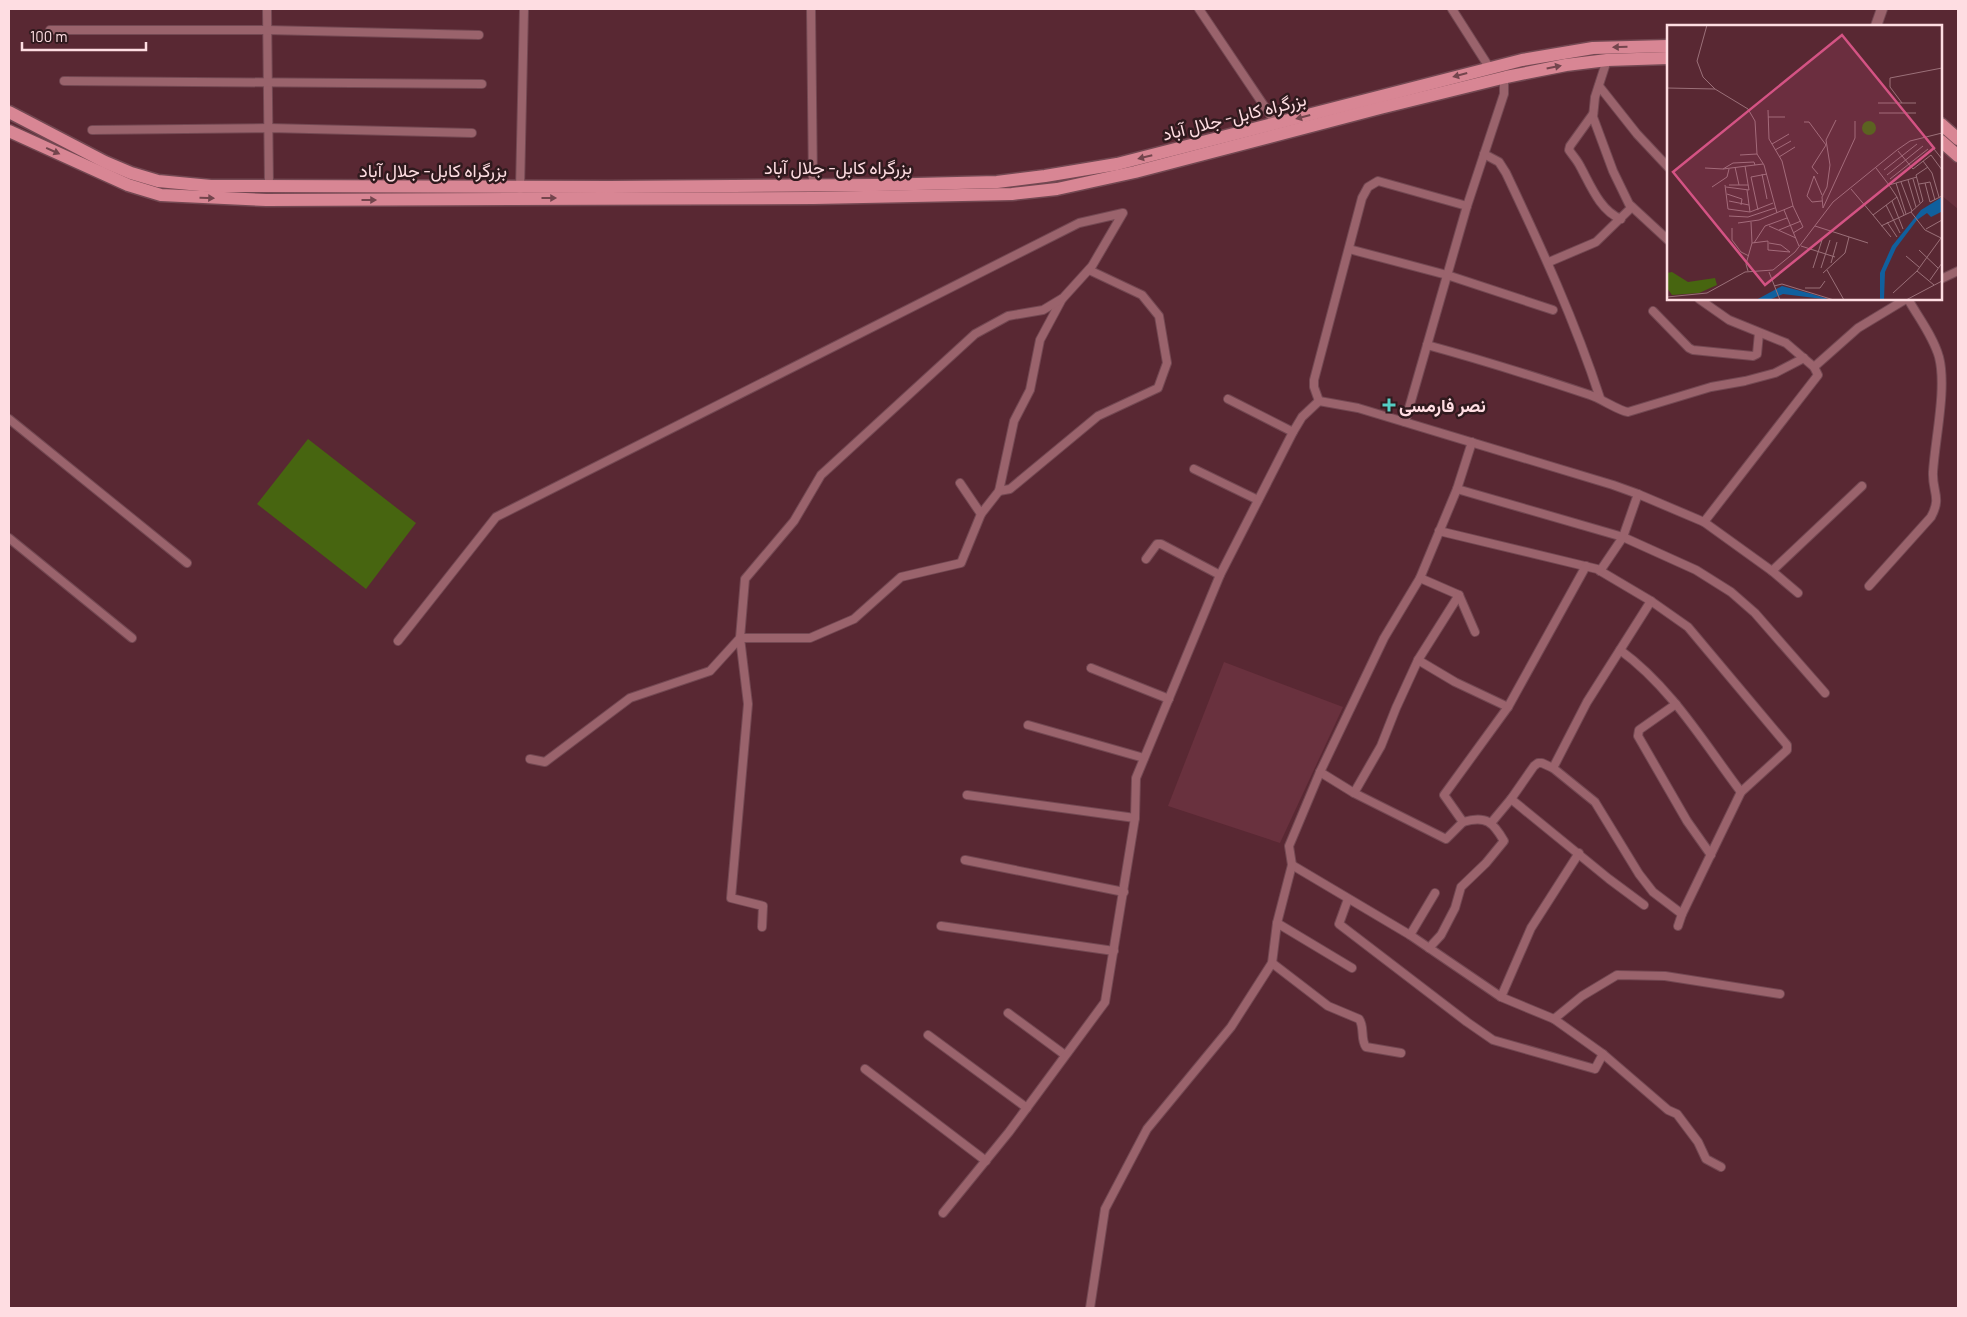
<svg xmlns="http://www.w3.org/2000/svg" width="1967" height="1317" viewBox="0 0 1967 1317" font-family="Barlow,Vazirmatn,sans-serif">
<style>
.built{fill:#69313e}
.garden{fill:#476510}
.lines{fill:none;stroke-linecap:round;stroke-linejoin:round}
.minor-casing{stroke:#734852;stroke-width:10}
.tertiary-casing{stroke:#734852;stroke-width:12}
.trunk-casing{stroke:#734852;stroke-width:15}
.minor{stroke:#9a636c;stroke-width:8}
.tertiary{stroke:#9a636c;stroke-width:10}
.trunk{stroke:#d88694;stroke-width:12}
.oneway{fill:#73454d}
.poi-dot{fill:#55cec4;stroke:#301a1e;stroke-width:2}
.labels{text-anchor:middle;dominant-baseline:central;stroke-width:5;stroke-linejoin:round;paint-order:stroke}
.street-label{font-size:18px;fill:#fedde2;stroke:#301a1e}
.poi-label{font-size:18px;font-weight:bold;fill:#fedde2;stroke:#301a1e;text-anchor:start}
.inset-road{fill:none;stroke:#9b7079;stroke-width:1}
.view{fill:#d45384;fill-opacity:0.15;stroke:#d45384;stroke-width:2.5}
.inset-edge{fill:none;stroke:#fedde2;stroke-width:2.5}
</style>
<rect width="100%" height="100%" fill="#592833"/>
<!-- built -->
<g class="built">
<polygon points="1941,149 1958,164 1958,209 1941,195"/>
<polygon points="1224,662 1343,707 1280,843 1168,806"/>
</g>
<!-- garden -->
<polygon class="garden" points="308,439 416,523 366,589 257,504"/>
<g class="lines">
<defs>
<g id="minor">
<polyline points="267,9 269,188"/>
<polyline points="811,9 813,185"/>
<polyline points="1199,9 1277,125"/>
<polyline points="1452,9 1489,67"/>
<polyline points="50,30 267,30 479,35"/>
<polyline points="1607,60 1595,97 1593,117 1613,171 1629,204 1668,240"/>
<polyline points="64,81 482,84"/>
<polyline points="1599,86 1637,134 1668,167"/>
<path d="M1593 114 1570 146 1569 150C1573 156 1577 160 1580 166 1590 184 1600 211 1621 219"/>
<polyline points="92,130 269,128 472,133"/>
<path d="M1484 154 1499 162 1506 173C1541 247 1575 321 1600 398"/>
<polyline points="520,189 524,9"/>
<polyline points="1349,249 1447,275 1553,310"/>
<polyline points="1549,262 1596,242 1632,207"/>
<polyline points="1941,279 1958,271"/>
<polyline points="1699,299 1729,320 1786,343 1814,367 1818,375 1704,522"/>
<polyline points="1653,311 1689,348 1693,350 1753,356 1757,354 1759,333"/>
<path d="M1427 345C1482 360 1536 377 1590 395 1602 399 1619 411 1628 412L1711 387 1745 381 1775 373 1804 358"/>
<polyline points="1814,367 1858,328 1906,299"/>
<polyline points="1228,399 1293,432"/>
<polyline points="1319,401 1314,387 1314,380 1362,198 1368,187 1378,181 1467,206"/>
<polyline points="9,419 187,563"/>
<polyline points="1405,422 1467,206 1504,94 1504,81 1506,77"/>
<polyline points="1194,469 1258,500"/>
<polyline points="1457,489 1623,537 1696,570 1731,592 1755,613 1825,693"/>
<polyline points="999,491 1010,489 1098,416 1158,388 1167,363 1159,316 1142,295 1089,270"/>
<polyline points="981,514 999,491 1014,421 1030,390 1040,340 1062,299"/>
<polyline points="1439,531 1597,569 1651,601 1688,627 1787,745 1787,750 1741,792 1682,914 1678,926"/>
<polyline points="9,538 132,638"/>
<polyline points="1146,559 1157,544 1161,544 1220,575"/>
<polyline points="1600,571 1623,537 1638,494"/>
<polyline points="1772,571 1862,486"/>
<polyline points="1420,578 1459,595 1475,632"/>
<path d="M1869 586 1931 517C1942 497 1932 492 1933 472 1935 439 1947 388 1939 357 1933 336 1918 317 1908 299"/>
<polyline points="398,641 496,517 1079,223 1123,213 1092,266 1063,298 1043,310 1008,316 975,334 821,475 794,521 745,579 740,638 710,671 630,698 545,762 530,759"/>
<path d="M1620 650C1671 687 1704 743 1741 792"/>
<polyline points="1418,660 1455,682 1508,707"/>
<polyline points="1091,668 1169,699"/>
<polyline points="1676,704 1639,730 1638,736 1687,821 1711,855"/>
<polyline points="1028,725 1144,758"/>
<polyline points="1553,768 1587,702 1651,601"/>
<polyline points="1320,772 1354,793 1446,839 1463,822 1444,795 1508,707 1586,566"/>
<polyline points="1354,793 1381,746 1396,708 1418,660 1459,595"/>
<polyline points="967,795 1135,818"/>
<polyline points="1511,799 1609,879 1644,905"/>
<polyline points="1491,823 1511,799 1534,766 1538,763 1542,763 1553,768 1595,802 1639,874 1653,892 1682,914"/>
<polyline points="965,860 1124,892"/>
<polyline points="1292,865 1410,935 1501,997 1554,1019 1603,1054 1668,1110 1677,1114 1698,1142 1706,1159 1721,1167"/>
<polyline points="1348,899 1339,924 1467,1022 1493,1040 1595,1069 1603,1054"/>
<polyline points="1277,923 1352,968"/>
<polyline points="941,926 1114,951"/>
<polyline points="762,927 763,906 731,898 748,704 740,638 810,638 854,619 901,577 961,563 981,514 960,483"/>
<polyline points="1410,935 1435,893"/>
<path d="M1429 948 1441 935 1455 908 1461 887 1486 863 1504 841C1493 822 1486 815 1463 822"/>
<path d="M1272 963 1328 1006 1359 1019C1365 1027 1360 1039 1366 1047L1401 1053"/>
<polyline points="1501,997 1531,928 1579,853"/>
<polyline points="1008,1013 1065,1055"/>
<polyline points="1554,1019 1582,996 1617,975 1665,976 1780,994"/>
<polyline points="928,1035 1027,1108"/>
<polyline points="865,1069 986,1161"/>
<polyline points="943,1213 1009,1132 1105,1002 1135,818 1136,778 1220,575 1293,432 1302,417 1319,401 1358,408 1613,485 1638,494 1704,522 1772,571 1798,593"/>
<polyline points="1090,1308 1105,1209 1147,1129 1231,1027 1272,963 1277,923 1292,865 1289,846 1320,772 1384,638 1420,578 1457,489 1472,442"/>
</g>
<polyline id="tertiary" points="1876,26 1882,9"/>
<g id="trunk">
<polyline points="9,112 105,162 131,173 158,181 211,186 610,187 876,185 997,182 1045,176 1117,164 1522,60 1593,48 1668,46"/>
<polyline points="1941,124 1958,139"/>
<polyline points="9,131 128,185 161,195 266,200 814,198 1012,194 1057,189 1135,172 1380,108 1506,77 1566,65 1607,60 1668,58"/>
<polyline points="1941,141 1958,156"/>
</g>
</defs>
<!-- minor casing -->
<use href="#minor" class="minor-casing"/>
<!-- tertiary casing -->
<use href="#tertiary" class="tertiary-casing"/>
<!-- trunk casing -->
<use href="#trunk" class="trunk-casing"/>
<!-- minor -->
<use href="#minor" class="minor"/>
<!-- tertiary -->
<use href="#tertiary" class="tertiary"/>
<!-- trunk -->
<use href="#trunk" class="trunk"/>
</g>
<!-- one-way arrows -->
<defs><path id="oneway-solid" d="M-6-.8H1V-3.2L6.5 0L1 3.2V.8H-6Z" transform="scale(1.25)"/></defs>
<g class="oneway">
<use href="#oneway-solid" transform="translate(1620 47) rotate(179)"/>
<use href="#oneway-solid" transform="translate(1554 67) rotate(-11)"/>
<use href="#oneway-solid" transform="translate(1460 75) rotate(165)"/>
<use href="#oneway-solid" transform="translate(1303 117) rotate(165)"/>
<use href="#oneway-solid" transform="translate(53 151) rotate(24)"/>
<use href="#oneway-solid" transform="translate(1145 157) rotate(166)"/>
<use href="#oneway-solid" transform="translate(207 198) rotate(2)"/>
<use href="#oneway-solid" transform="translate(549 198)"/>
<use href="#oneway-solid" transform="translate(369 200)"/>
</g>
<!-- markers -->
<path class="poi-dot" d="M1386.5 397.5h5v5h5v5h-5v5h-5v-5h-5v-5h5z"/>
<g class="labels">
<!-- street labels -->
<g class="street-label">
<text transform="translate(1234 116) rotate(-14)">بزرگراه کابل- جلال آباد</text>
<text x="838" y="167">بزرگراه کابل- جلال آباد</text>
<text x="433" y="170">بزرگراه کابل- جلال آباد</text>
</g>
<!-- poi labels -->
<g class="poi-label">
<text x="1399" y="405">نصر فارمسی</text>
</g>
</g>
<!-- overview -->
<g transform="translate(1667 25)">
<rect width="275" height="275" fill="#592833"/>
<path d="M5 247 21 257 48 253 50 260 32 268 5 270 0 263V248Z" fill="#476510"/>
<path d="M195 103a7 7 0 1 1 14 0a7 7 0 1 1-14 0Z" fill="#476510"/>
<path d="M275 172 274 187 264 192 260 188 250 195 229 223 218 247 217 275H213V248L225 221 254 185ZM115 261 145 269 164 275 116 269 102 275H89Z" fill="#10609e"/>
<path class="inset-road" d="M40 0 30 36 36 52 48 64M0 63 48 64 81 84 88 96 90 129 97 140 110 188M211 78H249M235 78 223 62V53L275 43M101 85 102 114 115 136 126 181 136 202 126 208M212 88H249M101 92H118M169 95 159 115 163 140 160 162 155 172 156 183 188 113V96M137 97H142L159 120 145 142 151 149M259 114 275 134M105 119 122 109M108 125 124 116M231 126 246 144 264 130 275 145M73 130 90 129M112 132 128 122M256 136 265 148 272 172M68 142 72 160M38 143 56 144 96 139M209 143 222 160 250 152M56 144 66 138 87 137 88 140M217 145 250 119M95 149 100 174M220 150 256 121M147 151 140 171 145 177 155 176M147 151 155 170M223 154 261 124M246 154 253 178M241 155 249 182M234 157 245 186M229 158 239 189M258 158 263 157 268 175M252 159 258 158 263 177 275 171M58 160 61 184 83 187 106 178M62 160H81M222 160 230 172 206 190 224 212M45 162 60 152 62 144M59 162 82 165 78 141M184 164 206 190M80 165 83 187M60 169 75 174 74 180M230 172 237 190M62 176 82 180M225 176 236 204M219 180 233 208M91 185 84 152 100 149M117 185 132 221M244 187 258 205 274 213M62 191 81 192 108 183M84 197 85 218 101 216V225L123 227M220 197 230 212M71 198 92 195 126 181M102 201 129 213M148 201 201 218M214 201 244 187 256 176 249 150 261 142M65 203V215L74 227 82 231M259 204 275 195M112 205 134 196M87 218 98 201 120 193M102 218 114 220 123 227M134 221 168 232M252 225 271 243M239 231 252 242M164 238 170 217M146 243 155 215M154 243 163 215M160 245 177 275M81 246 79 239 85 218M250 246 267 260M102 247 113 275M156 248 178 228 182 212M263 255 275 238M107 261 115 259 167 275M138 263H153L158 256M226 268 250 246 274 213M0 272 40 268 78 247 106 245 128 227 166 177 230 125 243 116 275 108M239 275 275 256"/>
<path class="view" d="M175 10 267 123 98 260 6 147Z"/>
<rect width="275" height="275" class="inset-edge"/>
</g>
<!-- border -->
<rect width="1967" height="1317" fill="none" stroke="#fedde2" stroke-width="20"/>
<!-- scale -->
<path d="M22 42v8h124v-8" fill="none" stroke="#fedde2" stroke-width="2.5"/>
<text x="30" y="42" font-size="15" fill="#fedde2" stroke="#301a1e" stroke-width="4" paint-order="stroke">100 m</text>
</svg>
